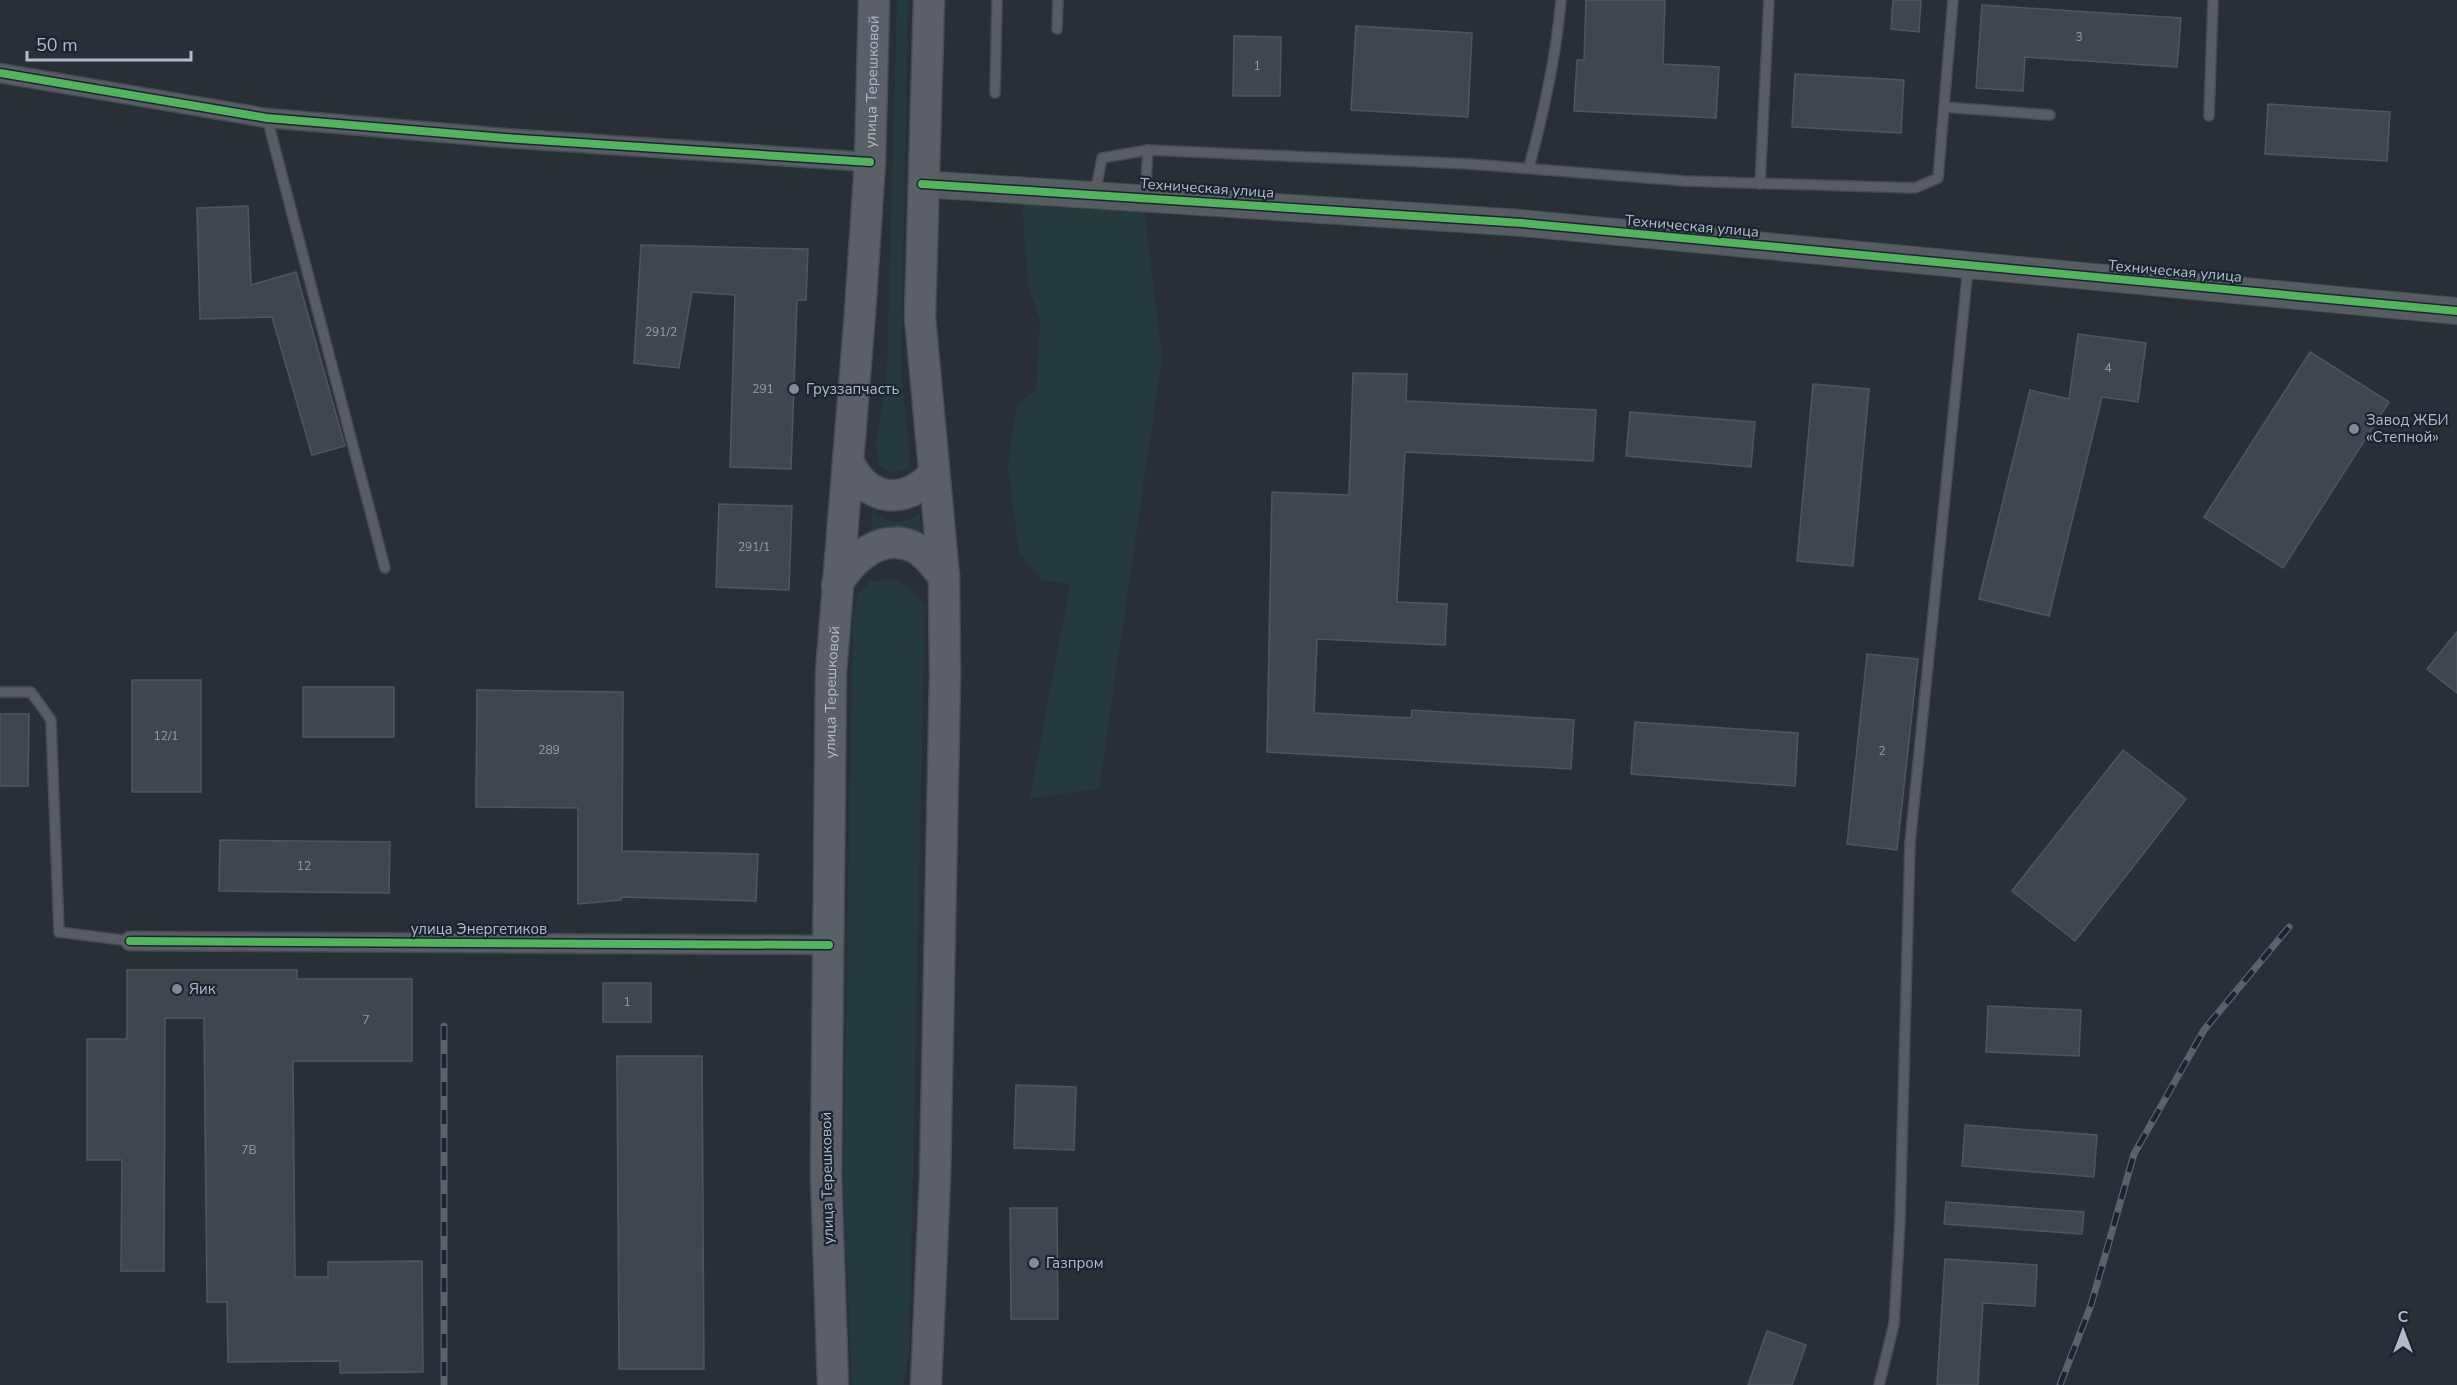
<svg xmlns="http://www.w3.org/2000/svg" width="2457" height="1385" viewBox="0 0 2457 1385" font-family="'Nunito Sans',sans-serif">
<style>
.green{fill:#253a3d}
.building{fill:#3f464d;stroke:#50565f;stroke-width:1.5}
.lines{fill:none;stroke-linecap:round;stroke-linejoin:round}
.lane-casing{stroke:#464b52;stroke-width:12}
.street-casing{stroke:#464b52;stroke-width:21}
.secondary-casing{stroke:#464b52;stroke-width:28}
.primary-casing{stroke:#454b54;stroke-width:33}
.lane{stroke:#585d65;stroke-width:9}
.street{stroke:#585d65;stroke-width:18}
.secondary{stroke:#575c63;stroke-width:26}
.primary{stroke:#5b5f67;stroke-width:30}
.rail-casing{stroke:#5b6168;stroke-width:7}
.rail{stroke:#1b2532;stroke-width:4.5;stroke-dasharray:14;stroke-linecap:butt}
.cycleway-casing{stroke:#1b2532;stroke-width:11}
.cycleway{stroke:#56b35d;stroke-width:8}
.poi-dot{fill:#818a96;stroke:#1b2532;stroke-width:2}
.labels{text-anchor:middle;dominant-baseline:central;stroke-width:4.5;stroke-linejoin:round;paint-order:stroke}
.number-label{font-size:12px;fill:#949eaa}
.street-label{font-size:15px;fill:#b1bbc9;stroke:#1b2532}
.poi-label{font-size:15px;fill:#b1bbc9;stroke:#1b2532;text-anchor:start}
</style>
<rect width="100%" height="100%" fill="#282f37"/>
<!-- green -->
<g class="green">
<polygon points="897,0 908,0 901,372 910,458 909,469 891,473 879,466 876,447 887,371"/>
<polygon points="1022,201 1144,208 1162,357 1099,789 1030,798 1070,585 1041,579 1019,554 1008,466 1017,404 1036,389 1040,320 1028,286"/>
<path d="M872 512C891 523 900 526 920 514V540L871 541Z"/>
<polygon points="896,580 911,588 925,606 909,1352 904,1385 852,1385 843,1175 853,614 858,594 871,581"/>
</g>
<!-- building -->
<g class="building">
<polygon points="1586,0 1665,0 1663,64 1719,67 1716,118 1574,111 1577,60 1584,60"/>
<polygon points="1893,0 1921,0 1919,32 1891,29"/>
<polygon points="1982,5 2181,18 2177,67 2025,57 2023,91 1976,88"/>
<polygon points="1356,26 1472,33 1468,117 1351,110"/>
<polygon points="1234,36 1281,37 1280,96 1233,96"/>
<polygon points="1795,74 1904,80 1901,133 1792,127"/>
<polygon points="2268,104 2390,112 2387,161 2265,154"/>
<polygon points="248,206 251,285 296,272 345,446 312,455 272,317 200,319 197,208"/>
<polygon points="641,245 808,249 806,300 797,300 791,469 730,467 735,295 692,292 679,368 634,363"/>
<polygon points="2078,334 2146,343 2138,402 2102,397 2049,616 1979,599 2030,390 2069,399"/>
<polygon points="2310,352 2389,402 2283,568 2204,517"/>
<polygon points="1353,373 1407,374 1406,401 1596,410 1593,461 1405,452 1397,602 1447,604 1445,645 1317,639 1314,713 1411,718 1412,710 1574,720 1571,769 1267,752 1272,492 1349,495"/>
<polygon points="1813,384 1869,389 1853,566 1797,561"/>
<polygon points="1630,412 1755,422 1751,467 1626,456"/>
<polygon points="719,504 792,506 789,590 716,587"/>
<polygon points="2457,632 2457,693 2427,669"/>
<polygon points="1867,654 1918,659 1897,850 1847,844"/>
<rect x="132" y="680" width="69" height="112"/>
<rect x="303" y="687" width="91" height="50"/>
<polygon points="477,690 623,692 622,851 758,854 756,901 621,897 621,900 578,904 578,808 476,807"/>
<polygon points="0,714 29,714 28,786 0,786"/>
<polygon points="1635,722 1798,733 1795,786 1631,774"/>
<polygon points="2123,750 2186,799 2075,941 2012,891"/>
<polygon points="220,840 390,842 389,893 219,891"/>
<polygon points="127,970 297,970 297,979 412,979 412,1061 293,1061 295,1277 328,1277 328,1262 422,1261 423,1372 340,1373 340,1361 228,1362 227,1302 207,1302 204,1018 165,1018 164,1271 121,1271 122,1160 87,1160 87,1039 127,1039"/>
<rect x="603" y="983" width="48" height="39"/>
<polygon points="1988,1006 2081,1010 2079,1056 1986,1052"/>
<polygon points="617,1056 702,1056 704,1369 619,1369"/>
<polygon points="1016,1085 1076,1087 1074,1150 1014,1148"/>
<polygon points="1965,1125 2097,1135 2094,1177 1962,1166"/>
<polygon points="1946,1202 2084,1212 2082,1234 1944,1224"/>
<polygon points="1010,1208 1057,1208 1058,1319 1011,1319"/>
<polygon points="1945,1259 2037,1265 2035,1306 1983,1303 1978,1385 1937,1385"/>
<polygon points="1767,1331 1806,1345 1792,1385 1748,1385"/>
</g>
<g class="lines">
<defs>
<g id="lane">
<polyline points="1057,29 1058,0"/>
<polyline points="995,93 997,0"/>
<polyline points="1944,107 2050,115"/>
<polyline points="2209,116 2213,0"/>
<polyline points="267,118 385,568"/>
<path d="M1529 167C1544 112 1556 57 1561 0"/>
<polyline points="1760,184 1769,0"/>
<polyline points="1095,194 1102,158 1148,150 1470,164 1685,181 1915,188 1938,178 1953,0"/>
<polyline points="1145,196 1148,150"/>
<polyline points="0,692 31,692 51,720 59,932 130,941"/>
<polyline points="1879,1385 1894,1324 1900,1220 1910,843 1968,268"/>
</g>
<g id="street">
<polyline points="0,73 267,118 505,138 870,162"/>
<polyline points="130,941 829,945"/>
</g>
<polyline id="secondary" points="922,184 1522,223 2457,311"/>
<g id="primary">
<path d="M849 463C869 503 905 505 934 474"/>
<path d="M837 585C851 559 881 532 914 547 927 553 935 566 944 577"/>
<path id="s1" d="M833 1385 826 1174 831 672 860 313 870 162 874 0"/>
<polyline points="926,1385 935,1177 945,676 944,577 920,317 929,0"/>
</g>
</defs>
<!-- lane casing -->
<use href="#lane" class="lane-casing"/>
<!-- street casing -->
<use href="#street" class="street-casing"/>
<!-- secondary casing -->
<use href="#secondary" class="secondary-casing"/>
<!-- primary casing -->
<use href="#primary" class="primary-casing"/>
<!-- lane -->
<use href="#lane" class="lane"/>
<!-- street -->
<use href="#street" class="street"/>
<!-- secondary -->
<use href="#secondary" class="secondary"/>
<!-- primary -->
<use href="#primary" class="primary"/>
<defs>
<g id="rail">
<polyline points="444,1026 444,1385"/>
<polyline points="2060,1385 2091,1305 2134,1154 2204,1030 2289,927"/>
</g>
</defs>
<!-- rail casing -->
<use href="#rail" class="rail-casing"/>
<!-- rail -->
<use href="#rail" class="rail"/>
<defs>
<g id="cycleway">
<polyline points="0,73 267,118 505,138 870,162"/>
<polyline points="922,184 1522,223 2457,311"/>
<polyline points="130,941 829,945"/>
</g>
</defs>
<!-- cycleway casing -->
<use href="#cycleway" class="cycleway-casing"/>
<!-- cycleway -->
<use href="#cycleway" class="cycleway"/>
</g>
<!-- markers -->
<g class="poi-dot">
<circle cx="794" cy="389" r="6"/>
<circle cx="2354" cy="429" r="6"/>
<circle cx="177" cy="989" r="6"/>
<circle cx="1034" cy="1263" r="6"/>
</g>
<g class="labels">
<!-- number labels -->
<g class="number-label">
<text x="2079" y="37">3</text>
<text x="1257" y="66">1</text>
<text x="661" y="332">291/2</text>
<text x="2108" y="368">4</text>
<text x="763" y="389">291</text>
<text x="754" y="547">291/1</text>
<text x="166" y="736">12/1</text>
<text x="549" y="750">289</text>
<text x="1882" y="751">2</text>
<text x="304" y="866">12</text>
<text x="627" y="1002">1</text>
<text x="366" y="1020">7</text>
<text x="249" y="1150">7В</text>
</g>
<!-- street labels -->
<g class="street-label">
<text stroke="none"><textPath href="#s1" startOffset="1305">улица Терешковой</textPath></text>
<text transform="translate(1207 188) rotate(4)">Техническая улица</text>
<text transform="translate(1692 226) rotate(5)">Техническая улица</text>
<text transform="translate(2175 271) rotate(5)">Техническая улица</text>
<text stroke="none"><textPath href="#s1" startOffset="693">улица Терешковой</textPath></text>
<text x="479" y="929">улица Энергетиков</text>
<text transform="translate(827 1178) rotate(-91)">улица Терешковой</text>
</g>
<!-- poi labels -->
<g class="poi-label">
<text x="806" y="389">Груззапчасть</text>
<text x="2366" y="420">Завод ЖБИ<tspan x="2366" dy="17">«Степной»</tspan></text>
<text x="189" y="989">Яик</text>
<text x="1046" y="1263">Газпром</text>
</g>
</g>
<!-- north arrow -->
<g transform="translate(2403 1331)" stroke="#1b2532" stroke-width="4.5" paint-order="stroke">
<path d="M0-4.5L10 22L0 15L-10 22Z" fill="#b1bbc9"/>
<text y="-9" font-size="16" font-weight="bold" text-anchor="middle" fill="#b1bbc9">С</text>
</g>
<!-- scale -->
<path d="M27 51v9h164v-9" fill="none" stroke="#b1bbc9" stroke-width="3"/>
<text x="36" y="51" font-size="18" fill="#b1bbc9" stroke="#1b2532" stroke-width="4.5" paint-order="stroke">50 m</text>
</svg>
